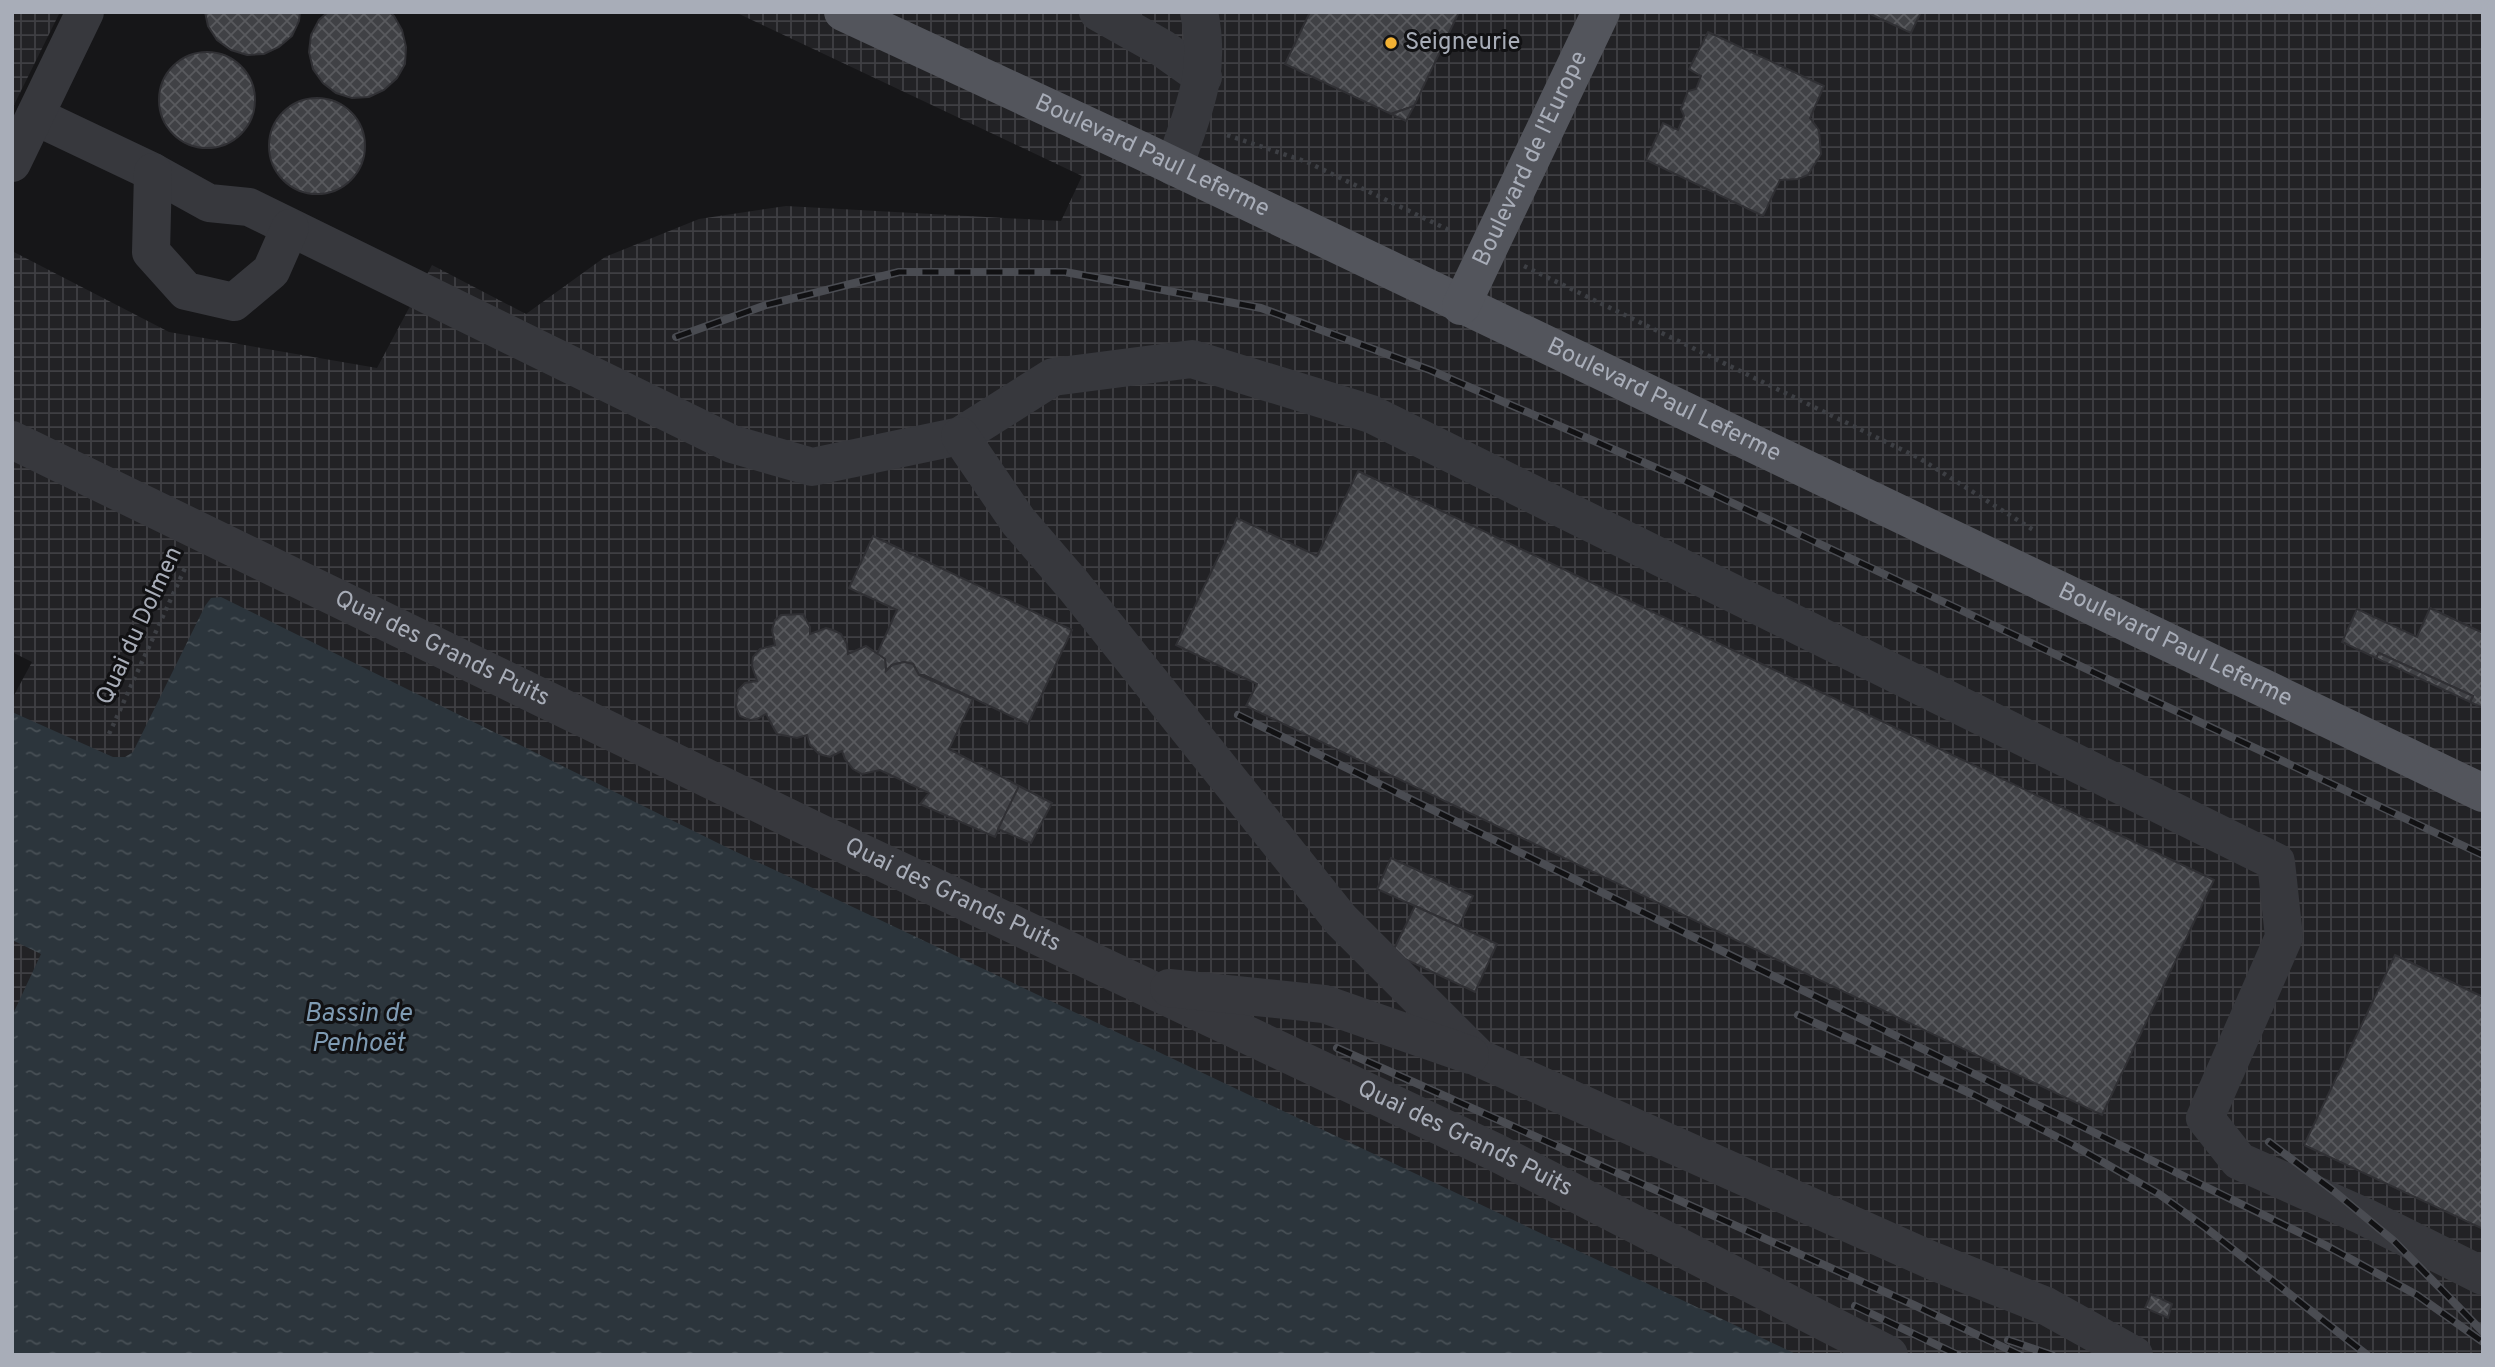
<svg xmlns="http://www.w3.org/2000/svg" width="2495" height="1367" viewBox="0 0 2495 1367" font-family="Overpass,sans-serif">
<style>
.industrial{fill:url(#industrial-grid)}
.water{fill:url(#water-ripples)}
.building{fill:url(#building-cross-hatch);stroke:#303034;stroke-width:2}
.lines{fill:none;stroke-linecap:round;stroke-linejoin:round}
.path{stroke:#3d3f44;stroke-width:4.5;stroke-dasharray:3.5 5;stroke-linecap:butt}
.minor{stroke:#37383d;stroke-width:38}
.major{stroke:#53555c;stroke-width:38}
.rail-casing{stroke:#4a4c52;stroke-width:8}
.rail{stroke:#111113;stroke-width:5;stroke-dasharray:16;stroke-linecap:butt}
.poi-dot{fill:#f2b134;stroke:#111113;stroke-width:2.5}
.labels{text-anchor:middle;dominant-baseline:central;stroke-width:6;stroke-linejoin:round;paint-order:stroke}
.poi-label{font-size:24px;fill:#a8adb8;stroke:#111113;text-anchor:start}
.street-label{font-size:24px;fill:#a8adb8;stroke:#111113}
.water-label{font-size:26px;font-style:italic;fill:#7f9bb3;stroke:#111113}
</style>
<defs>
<pattern id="industrial-grid" width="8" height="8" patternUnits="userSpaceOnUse" patternTransform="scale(1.75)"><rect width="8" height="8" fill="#222225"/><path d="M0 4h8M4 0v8" fill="none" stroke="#3f3f43"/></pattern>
<pattern id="water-ripples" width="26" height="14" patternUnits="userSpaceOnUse" patternTransform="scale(1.75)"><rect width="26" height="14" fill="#2c353c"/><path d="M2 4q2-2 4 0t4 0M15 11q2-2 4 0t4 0" fill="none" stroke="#485056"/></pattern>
<pattern id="building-cross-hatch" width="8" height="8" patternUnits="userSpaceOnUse" patternTransform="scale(1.75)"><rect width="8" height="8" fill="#404145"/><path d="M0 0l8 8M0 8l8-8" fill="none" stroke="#595a5e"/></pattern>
</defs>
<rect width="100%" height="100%" fill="#161618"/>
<!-- industrial -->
<g class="industrial">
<polygon points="12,12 60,12 12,109"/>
<polygon points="735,12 2483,12 2483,1355 12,1355 12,699 32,662 12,652 12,251 169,332 377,368 432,265 526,314 605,257 699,219 786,206 1061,221 1082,176"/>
</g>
<!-- water -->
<polygon class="water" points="221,597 726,847 1798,1355 12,1355 12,1016 41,954 12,940 12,712 113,757 125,757 133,752 205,606 211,598"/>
<!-- building -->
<g class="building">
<polygon points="205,12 300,12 299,21 292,36 279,47 264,54 247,55 231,50 217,40 208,26"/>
<polygon points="328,12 389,12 394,16 402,30 406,47 405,64 397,78 384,90 369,97 352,98 336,93 323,83 313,69 309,52 311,35 319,20"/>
<polygon points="1310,12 1459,12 1414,106 1391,114 1285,64"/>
<polygon points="1866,12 1921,12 1911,33"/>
<polygon points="1708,32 1824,86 1810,118 1819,130 1821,154 1808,175 1798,179 1780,180 1763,216 1646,160 1663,123 1678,130 1684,116 1681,109 1688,91 1696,89 1701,76 1689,69"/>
<circle cx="207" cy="100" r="48"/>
<circle cx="317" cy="146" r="48"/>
<polygon points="1414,106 1406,121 1391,114"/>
<polygon points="1358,471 2214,880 2102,1115 1246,706 1257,684 1176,645 1237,518 1317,556"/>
<polygon points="873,536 1072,630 1028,724 924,675 919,675 913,664 904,662 892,665 886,671 885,659 877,654 897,610 849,588"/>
<polygon points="2430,608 2483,633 2483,708 2470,702 2473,696 2379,653 2376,658 2342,642 2357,609 2417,637"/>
<polygon points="803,614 810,627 810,634 826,628 833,630 841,634 847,644 848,654 866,646 885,659 886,671 892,665 904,662 913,664 919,675 973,699 949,749 1019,786 995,837 920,804 929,793 880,770 862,774 853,769 845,759 842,751 830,757 819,754 810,745 807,735 797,738 777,734 766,714 757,719 750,720 740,716 736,707 738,690 745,683 757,681 752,666 753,657 760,649 775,645 772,630 775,620 781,615"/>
<polygon points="2379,653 2473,696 2470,702 2376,658"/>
<polygon points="1019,786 1052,803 1031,843 998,829"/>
<polygon points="1391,858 1473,896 1459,926 1377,889"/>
<polygon points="1415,906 1497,944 1475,992 1392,953"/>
<polygon points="2395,955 2483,997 2483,1229 2304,1145"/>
<polygon points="2151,1294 2172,1304 2168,1318 2145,1308"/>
</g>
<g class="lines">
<!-- path -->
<g class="path">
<polyline points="1227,135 1307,162 1453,232"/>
<polyline points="1524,266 1919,458 2035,531"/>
<polyline points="109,734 186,566"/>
</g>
<!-- minor -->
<g class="minor">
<polyline points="1098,12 1162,48 1203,77"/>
<polyline points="35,116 153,172 209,203 249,207 732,444 812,467 960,436 1053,377 1192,359 1371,414 2276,862 2284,937 2205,1118 2239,1161 2363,1216 2483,1276"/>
<polyline points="12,163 85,12"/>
<path d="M1174 167C1193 111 1212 73 1199 12"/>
<polyline points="153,172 151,252 186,291 234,302 271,271 290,228"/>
<polyline points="960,436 1018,521 1074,586 1341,920 1479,1058 1933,1261 2046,1306 2134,1355"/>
<path id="s1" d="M12 440 820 833 1495 1152 1889 1355"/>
<polyline points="1169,988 1324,1004 1470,1055"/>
</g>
<!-- major -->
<g class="major">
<path id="s2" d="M843 12 1144 152 2483 793"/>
<path id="s3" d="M1461 306 1601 12"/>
</g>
<defs>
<g id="rail">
<polyline points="676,337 766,305 899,272 1065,272 1261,308 1430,370 1675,476 2483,855"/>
<polyline points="1238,715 2325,1245 2417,1295 2483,1342"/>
<polyline points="1798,1015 1974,1095 2073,1145 2159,1194 2206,1228 2367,1355"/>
<polyline points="1337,1048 1914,1305 2020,1355"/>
<polyline points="2269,1142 2335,1192 2394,1241 2483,1332"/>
<polyline points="1855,1306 1958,1355"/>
<polyline points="2008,1340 2052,1355"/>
</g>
</defs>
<!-- rail casing -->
<use href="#rail" class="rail-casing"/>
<!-- rail -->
<use href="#rail" class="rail"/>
</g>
<!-- markers -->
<circle class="poi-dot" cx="1391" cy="43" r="7"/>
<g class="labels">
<!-- poi labels -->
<g class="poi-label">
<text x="1405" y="43">Seigneurie</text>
</g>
<!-- street labels -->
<g class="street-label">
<text stroke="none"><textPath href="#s2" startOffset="341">Boulevard Paul Leferme</textPath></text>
<text stroke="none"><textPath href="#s3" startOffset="163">Boulevard de l'Europe</textPath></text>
<text stroke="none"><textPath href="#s2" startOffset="908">Boulevard Paul Leferme</textPath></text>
<text transform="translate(140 626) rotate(-65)">Quai du Dolmen</text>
<text stroke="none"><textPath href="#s2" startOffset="1475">Boulevard Paul Leferme</textPath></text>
<text stroke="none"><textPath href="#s1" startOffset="478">Quai des Grands Puits</textPath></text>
<text stroke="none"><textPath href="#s1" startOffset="1045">Quai des Grands Puits</textPath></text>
<text stroke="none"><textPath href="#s1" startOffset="1612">Quai des Grands Puits</textPath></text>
</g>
<!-- water labels -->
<g class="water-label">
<text x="358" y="1014">Bassin de<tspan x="358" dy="30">Penhoët</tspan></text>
</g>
</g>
<!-- border -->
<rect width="2495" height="1367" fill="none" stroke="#a8adb8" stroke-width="28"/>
</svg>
